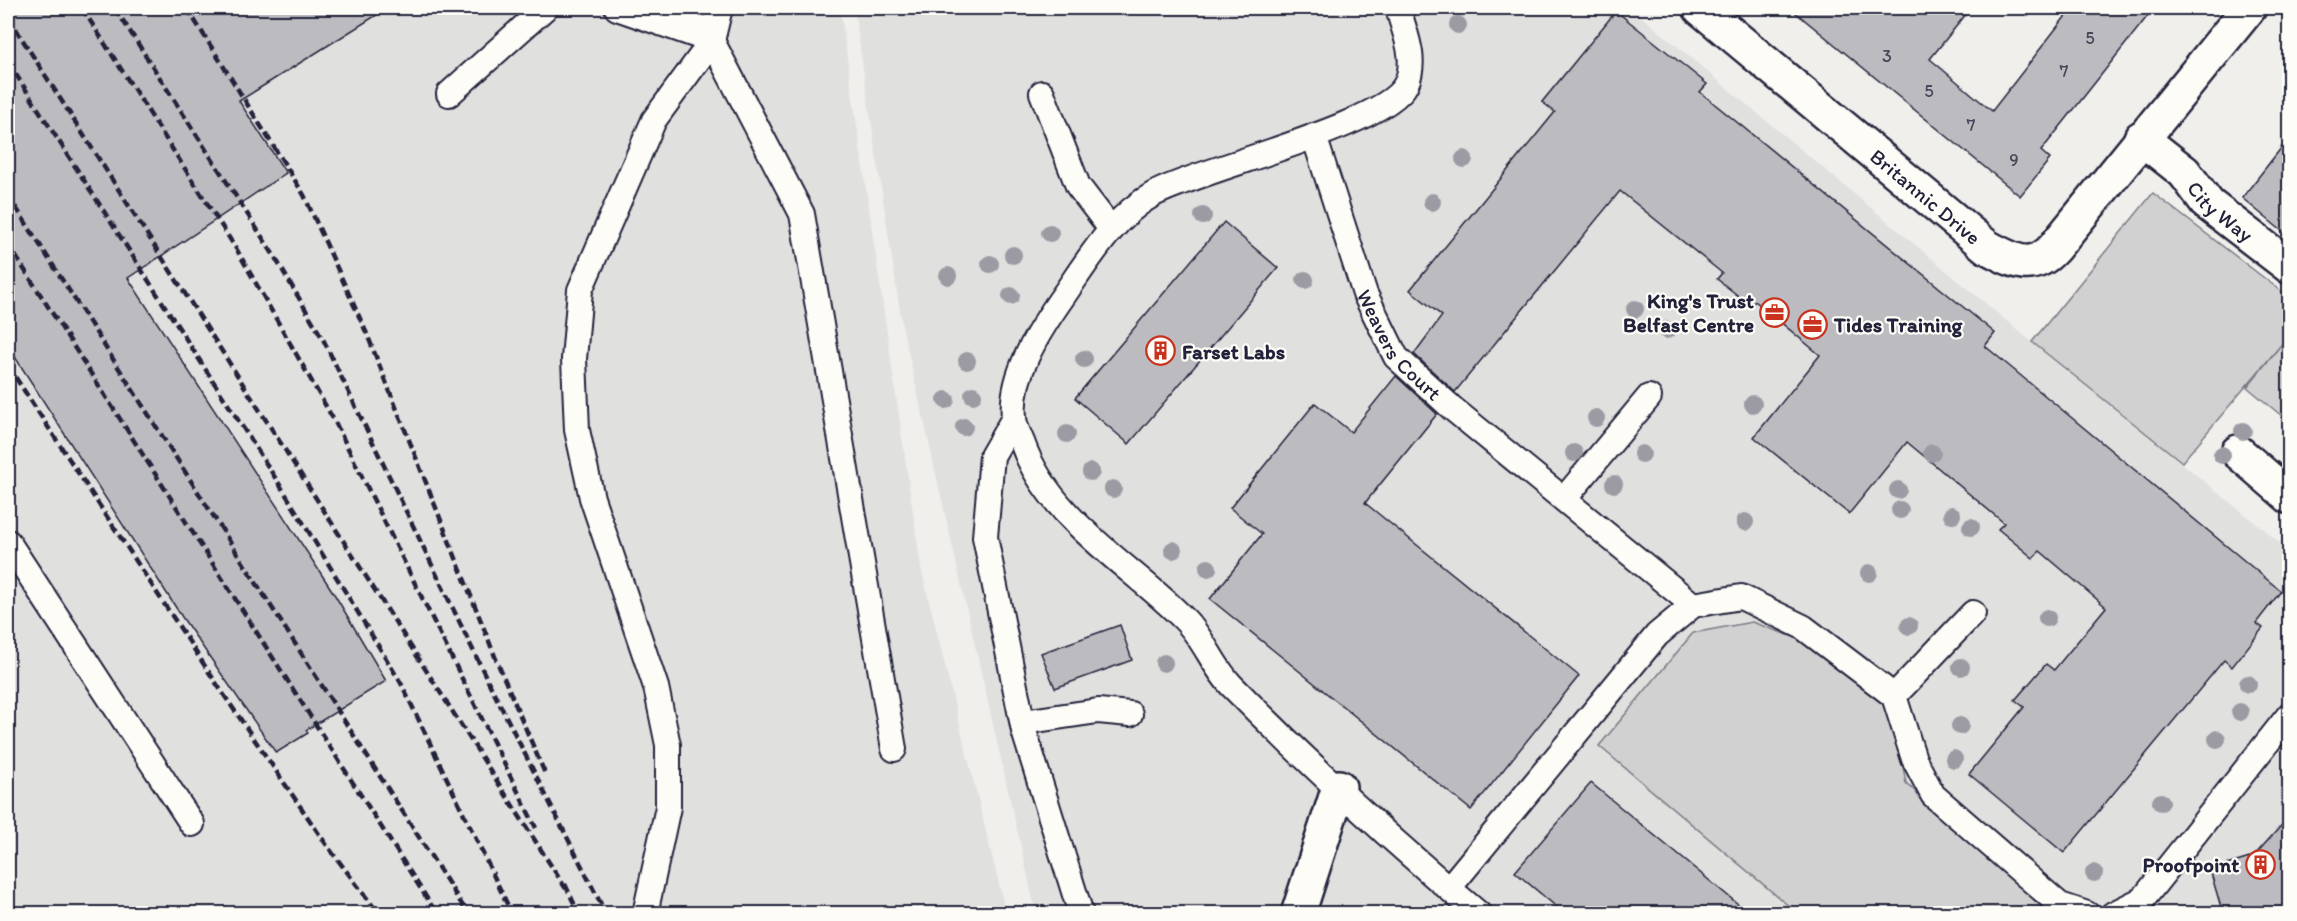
<svg xmlns="http://www.w3.org/2000/svg" width="2297" height="921" viewBox="0 0 2297 921" font-family="Itim,sans-serif">
<style>
.built{fill:#e0e0df}
.green{fill:#d2d1d1;stroke:#7a7a86;stroke-width:1.5}
.building{fill:#bcbcc0;stroke:#22223b;stroke-width:1.5}
.lines{fill:none;stroke-linecap:round;stroke-linejoin:round}
.service-casing{stroke:#22223b;stroke-width:28}
.pedestrian-casing{stroke:#22223b;stroke-width:38}
.minor-casing{stroke:#22223b;stroke-width:38}
.service{stroke:#fdfcf7;stroke-width:24}
.pedestrian{stroke:#fdfcf7;stroke-width:33}
.minor{stroke:#fdfcf7;stroke-width:33}
.rail{stroke:#22223b;stroke-width:4.5;stroke-dasharray:9 4.5;stroke-linecap:butt}
.tree{fill:#9c9ba3}
.labels{text-anchor:middle;dominant-baseline:central;stroke-width:4.5;stroke-linejoin:round;paint-order:stroke}
.number-label{font-size:18px;fill:#48485c}
.street-label{font-size:21px;fill:#22223b;stroke:#fdfcf7}
.poi-label{font-size:21px;font-weight:bold;fill:#22223b;stroke:#fdfcf7;text-anchor:end}
</style>
<rect width="100%" height="100%" fill="#f0efec"/>
<filter id="ink" filterUnits="userSpaceOnUse"><feTurbulence type="fractalNoise" baseFrequency=".0167" numOctaves="2"/><feDisplacementMap in="SourceGraphic" scale="12" xChannelSelector="R" yChannelSelector="G"/><feConvolveMatrix kernelMatrix="1 2 1 2 8 2 1 2 1" color-interpolation-filters="sRGB"/></filter>
<g filter="url(#ink)">
<!-- built -->
<g class="built">
<polygon points="8,8 840,8 921,568 1006,913 8,913"/>
<polygon points="854,8 1348,8 1351,15 1377,8 1631,8 2032,342 2289,550 2289,913 1036,913 902,325"/>
</g>
<!-- green -->
<g class="green">
<polygon points="2153,193 2289,297 2289,422 2247,387 2285,340 2182,462 2032,342"/>
<polygon points="1752,622 1802,640 1891,703 1906,783 2054,913 1797,913 1599,746 1693,633"/>
</g>
<!-- building -->
<g class="building">
<polygon points="8,8 388,8 239,101 286,173 128,278 333,592 386,681 306,730 308,733 276,753 182,617 8,346"/>
<polygon points="1790,8 1971,8 1930,59 1992,111 2072,8 2154,8 2041,151 2050,159 2020,196"/>
<polygon points="1616,11 1707,84 1700,92 1995,333 1985,346 2281,591 2256,623 2263,628 2232,667 2224,660 2064,853 1969,774 2024,707 2015,700 2046,664 2054,670 2106,607 2040,551 2033,558 1998,529 2004,523 1907,442 1849,514 1754,437 1820,355 1755,301 1751,306 1717,279 1722,273 1620,191 1455,392 1414,354 1442,316 1410,290 1555,112 1542,102"/>
<polygon points="2289,138 2289,237 2242,198"/>
<polygon points="1224,222 1278,268 1129,444 1075,398"/>
<polygon points="1396,376 1437,414 1365,503 1579,676 1471,810 1210,599 1262,534 1230,508 1315,403 1351,432"/>
<polygon points="1120,625 1132,660 1055,688 1041,653"/>
<polygon points="1591,783 1750,914 1565,914 1515,872"/>
<polygon points="2289,817 2289,914 2223,914 2210,870 2253,857"/>
</g>
<g class="lines">
<defs>
<g id="service">
<polyline points="617,8 712,41"/>
<polyline points="676,8 704,33"/>
<path d="M1398 8C1404 32 1418 59 1406 84 1387 125 1203 168 1154 194 1112 217 1086 264 1059 302 1037 334 1010 377 1014 417 1014 425 1019 435 1022 442 1049 520 1130 564 1185 620 1204 639 1213 666 1231 685 1308 763 1395 844 1479 914"/>
<polyline points="708,27 712,41 802,214 894,749"/>
<polyline points="1042,93 1078,186 1111,229"/>
<polyline points="449,94 545,8"/>
<path id="s1" d="M1314 136 1365 294 1396 357 1453 409 1693 605"/>
<polyline points="1014,418 992,456 985,537 1024,731 1081,914"/>
<polyline points="1565,498 1649,397"/>
<polyline points="8,542 192,824"/>
<polyline points="1894,696 1973,613"/>
<polyline points="1023,722 1098,711 1130,714"/>
<polyline points="1449,888 1657,635 1693,605 1741,597 1803,627 1894,696 1914,759 1933,795 2060,905 2087,914"/>
<polyline points="645,914 668,807 668,745 656,687 592,498 577,430 574,359 580,290 654,120 712,41 720,8"/>
<polyline points="2113,914 2143,899 2290,714"/>
</g>
<g id="pedestrian">
<path id="s2" d="M2184 172 2208 204 2290 267"/>
<polyline points="1298,914 1339,787"/>
</g>
<g id="minor">
<path id="s3" d="M1700 8 1987 247C2012 260 2032 273 2054 248L2249 8"/>
<polyline points="2141,138 2184,172"/>
<polyline points="2238,452 2290,497"/>
</g>
</defs>
<!-- service casing -->
<use href="#service" class="service-casing"/>
<!-- pedestrian casing -->
<use href="#pedestrian" class="pedestrian-casing"/>
<!-- minor casing -->
<use href="#minor" class="minor-casing"/>
<!-- service -->
<use href="#service" class="service"/>
<!-- pedestrian -->
<use href="#pedestrian" class="pedestrian"/>
<!-- minor -->
<use href="#minor" class="minor"/>
<!-- rail -->
<g class="rail">
<polyline points="82,8 237,250 336,424 536,828"/>
<polyline points="115,8 273,254 323,339 486,677 606,914"/>
<polyline points="187,8 304,195 367,334 498,664 546,776"/>
<polyline points="8,17 568,892"/>
<polyline points="8,62 285,493 401,683 512,914"/>
<polyline points="8,195 468,914"/>
<polyline points="8,244 437,914"/>
<polyline points="8,366 224,695 328,847 379,914"/>
<polyline points="565,884 579,914"/>
</g>
</g>
<!-- trees -->
<g class="tree">
<circle cx="1458" cy="25" r="9"/>
<circle cx="1464" cy="159" r="9"/>
<circle cx="1432" cy="202" r="9"/>
<circle cx="1203" cy="216" r="9"/>
<circle cx="1050" cy="233" r="9"/>
<circle cx="1013" cy="255" r="9"/>
<circle cx="990" cy="264" r="9"/>
<circle cx="948" cy="276" r="9"/>
<circle cx="1305" cy="280" r="9"/>
<circle cx="1011" cy="296" r="9"/>
<circle cx="1635" cy="309" r="9"/>
<circle cx="1667" cy="330" r="9"/>
<circle cx="1084" cy="359" r="9"/>
<circle cx="967" cy="361" r="9"/>
<circle cx="973" cy="395" r="9"/>
<circle cx="946" cy="400" r="9"/>
<circle cx="1753" cy="404" r="9"/>
<circle cx="1596" cy="418" r="9"/>
<circle cx="964" cy="427" r="9"/>
<circle cx="2243" cy="431" r="9"/>
<circle cx="1067" cy="434" r="9"/>
<circle cx="1574" cy="453" r="9"/>
<circle cx="1932" cy="453" r="9"/>
<circle cx="1642" cy="454" r="9"/>
<circle cx="2222" cy="455" r="9"/>
<circle cx="1091" cy="472" r="9"/>
<circle cx="1614" cy="484" r="9"/>
<circle cx="1113" cy="489" r="9"/>
<circle cx="1898" cy="490" r="9"/>
<circle cx="1900" cy="510" r="9"/>
<circle cx="1952" cy="515" r="9"/>
<circle cx="1745" cy="522" r="9"/>
<circle cx="1971" cy="527" r="9"/>
<circle cx="1173" cy="550" r="9"/>
<circle cx="1208" cy="568" r="9"/>
<circle cx="1869" cy="573" r="9"/>
<circle cx="2047" cy="618" r="9"/>
<circle cx="1909" cy="626" r="9"/>
<circle cx="1164" cy="663" r="9"/>
<circle cx="1961" cy="667" r="9"/>
<circle cx="2248" cy="684" r="9"/>
<circle cx="2240" cy="712" r="9"/>
<circle cx="1960" cy="726" r="9"/>
<circle cx="2217" cy="739" r="9"/>
<circle cx="1954" cy="759" r="9"/>
<circle cx="2161" cy="802" r="9"/>
<circle cx="2094" cy="873" r="9"/>
</g>
</g>
<!-- icons -->
<defs>
<symbol id="office-ring" viewBox="-11 -11 22 22"><circle r="9.5" fill="#fdfcf7" stroke="#c8321e" stroke-width="1.5"/><path d="M-6-3h4V-5.5h4V-3h4V5H-6ZM-1-4.5V-3h2v-1.5ZM-6 0V1H6V0Z" fill="#c8321e"/></symbol>
<symbol id="building-ring" viewBox="-11 -11 22 22"><circle r="9.5" fill="#fdfcf7" stroke="#c8321e" stroke-width="1.5"/><path d="M-4-6H4V6H1V3H-1V6H-4ZM-2.5-4.3h1.7v1.8h-1.7ZM.8-4.3h1.7v1.8H.8ZM-2.5-1h1.7V.8h-1.7ZM.8-1h1.7V.8H.8Z" fill="#c8321e"/></symbol>
</defs>
<g fill-rule="evenodd">
<use href="#office-ring" x="1758" y="296" width="33" height="33"/>
<use href="#office-ring" x="1796" y="308" width="33" height="33"/>
<use href="#building-ring" x="1144" y="334" width="33" height="33"/>
<use href="#building-ring" x="2244" y="848" width="33" height="33"/>
</g>
<g class="labels">
<!-- number labels -->
<g class="number-label">
<text x="2090" y="38">5</text>
<text x="1887" y="56">3</text>
<text x="2064" y="71">7</text>
<text x="1929" y="91">5</text>
<text x="1971" y="125">7</text>
<text x="2014" y="160">9</text>
</g>
<!-- street labels -->
<g class="street-label">
<text stroke="none"><textPath href="#s3" startOffset="294">Britannic Drive</textPath></text>
<text stroke="none"><textPath href="#s2" startOffset="54">City Way</textPath></text>
<text stroke="none"><textPath href="#s1" startOffset="228">Weavers Court</textPath></text>
</g>
<!-- poi labels -->
<g class="poi-label">
<text x="1754" y="300">King's Trust<tspan x="1754" dy="24">Belfast Centre</tspan></text>
<text x="1834" y="324" text-anchor="start">Tides Training</text>
<text x="1182" y="351" text-anchor="start">Farset Labs</text>
<text x="2239" y="864">Proofpoint</text>
</g>
</g>
<!-- margin -->
<rect width="2297" height="921" fill="none" stroke="#fdfcf7" stroke-width="30"/>
<rect x="15" y="15" width="2267" height="891" fill="none" stroke="#22223b" stroke-width="2" filter="url(#ink)"/>
</svg>
